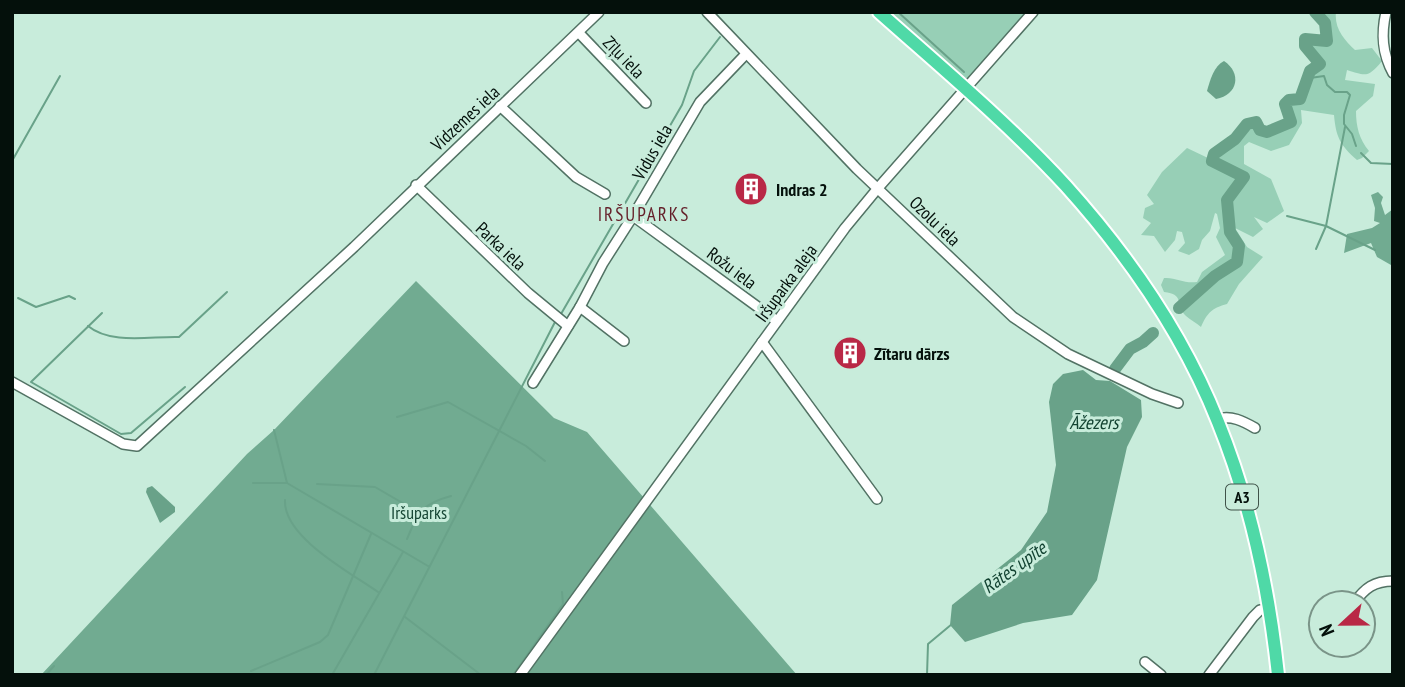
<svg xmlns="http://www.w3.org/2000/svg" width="1405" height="687" viewBox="0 0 1405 687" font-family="'PT Sans Narrow',sans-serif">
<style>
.green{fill:#97cfb6}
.forest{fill:#71ab91}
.water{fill:#69a289}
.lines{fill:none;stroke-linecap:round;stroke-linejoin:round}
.stream{stroke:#69a289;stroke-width:2}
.river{stroke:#69a289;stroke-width:12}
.minor-casing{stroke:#527264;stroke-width:12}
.highway-casing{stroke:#fff;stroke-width:16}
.minor{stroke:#fff;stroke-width:9}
.highway{stroke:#4fd9a7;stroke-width:12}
.labels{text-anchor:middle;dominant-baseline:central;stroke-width:6;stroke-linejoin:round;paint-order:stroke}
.shield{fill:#c8ecdb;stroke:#3f5249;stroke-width:2}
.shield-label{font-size:16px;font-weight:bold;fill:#04100b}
.street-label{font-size:18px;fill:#04100b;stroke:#c8ecdb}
.poi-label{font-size:18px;font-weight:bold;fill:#04100b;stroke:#c8ecdb;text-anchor:start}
.park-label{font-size:18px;fill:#164634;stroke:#c8ecdb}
.neighbourhood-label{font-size:19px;letter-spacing:2px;fill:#641f29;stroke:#c8ecdb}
.water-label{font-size:19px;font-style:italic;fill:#134332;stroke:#c8ecdb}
</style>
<rect width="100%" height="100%" fill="#c8ecdb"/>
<!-- green -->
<g class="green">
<polygon points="879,12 1033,12 965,88"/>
<path d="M1315 12H1336C1334 28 1344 40 1355 50L1372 48 1382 61C1368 78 1366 76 1347 70L1345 80 1375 84 1373 96 1356 111C1356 126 1359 139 1369 151L1362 158 1357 160C1340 145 1336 137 1334 115L1301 110 1302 123 1289 145 1271 151 1249 142 1244 146V164L1271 179 1284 211 1267 223 1254 217 1263 229 1253 237 1235 228 1247 247 1263 257 1239 284 1227 304C1212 308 1207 313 1201 327 1197 323 1190 320 1186 316 1175 305 1185 294 1164 292L1161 285 1164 278C1176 277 1184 284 1197 282L1202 272 1225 255 1216 237 1220 228 1217 214 1215 213 1210 231 1202 240 1199 249 1189 255 1178 251 1185 243 1182 232 1177 231 1175 240 1165 252 1154 236 1141 235 1151 223 1143 218 1145 208 1154 204 1147 195 1162 172 1187 148 1208 158C1217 150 1223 146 1233 140 1242 134 1244 125 1256 122L1260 130 1268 132 1290 122 1287 107 1289 100 1300 99 1310 71 1319 64 1305 46V39L1327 40 1325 23Z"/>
</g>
<!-- forest -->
<g class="forest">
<polygon points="1378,192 1383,197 1381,203 1385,215 1393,209 1393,264 1391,265 1377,257 1371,243 1344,253 1347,234 1372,228 1380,223 1374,221 1375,208 1371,195"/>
<polygon points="416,281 554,418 587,432 797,675 41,675 247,454 274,430"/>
</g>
<!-- water -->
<g class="water">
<path d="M1224 61C1242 73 1238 95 1216 99L1207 91C1210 80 1214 66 1224 61Z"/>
<polygon points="1083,370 1096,380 1110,381 1141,400 1142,417 1127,447 1097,580 1072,615 1023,623 965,642 950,625 952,605 1021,550 1047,512 1056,465 1049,402 1053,384 1063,374"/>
<polygon points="152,486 175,507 175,512 160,523 146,492 147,488"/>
</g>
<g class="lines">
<!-- stream -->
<g class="stream">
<polyline points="898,12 964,72"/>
<polyline points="1310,78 1324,76 1327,85 1335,92 1347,92 1350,95 1344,115 1344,124 1352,134 1356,146"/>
<polyline points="1361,153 1371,163 1393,164"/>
<polyline points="12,161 60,76"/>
<polyline points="1287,216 1326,226 1375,250"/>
<polyline points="1316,249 1326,226 1345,127"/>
<polyline points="18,298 36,307 69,296 75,299"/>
<polyline points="102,313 31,382 121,434 131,433 185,387"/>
<polyline points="561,314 682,105 694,71 720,37"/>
<path d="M88 326C111 345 151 336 179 337L227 292"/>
<polyline points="397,417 448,402 526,446 545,461"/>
<polyline points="274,430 287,483 428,566"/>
<polyline points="253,483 287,483"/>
<polyline points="317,484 375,487 418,512"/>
<path d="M285 500C283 537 351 573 378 592"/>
<path d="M407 539C418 513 421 504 451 496"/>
<polyline points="405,617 481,675"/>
<polyline points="251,671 320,642 328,635 371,534"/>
<polyline points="46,675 54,666"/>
<polyline points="332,675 403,552"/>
<polyline points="374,675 555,322"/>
<polyline points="513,675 563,604 562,592"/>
<polyline points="642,675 643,674"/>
<polyline points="927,675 928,644 952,624"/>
</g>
<!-- river -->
<g class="river">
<polyline points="1179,308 1215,276 1237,262 1239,246 1230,232 1227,200 1244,177 1212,161 1214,154 1235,139 1247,124 1256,122 1260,130 1267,132 1291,122 1285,104 1289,100 1300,99 1310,71 1320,64 1305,46 1305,39 1327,41 1325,23 1315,12"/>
<polyline points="1115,369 1130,349 1143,342 1153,333"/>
</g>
<defs>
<g id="minor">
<polyline points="707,12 857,169 1013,317 1068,354 1152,394 1178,403"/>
<path d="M1386 12C1381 34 1382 53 1393 73"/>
<polyline points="579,33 646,103"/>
<polyline points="500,106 576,177 605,194"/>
<polyline points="416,185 528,293 568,326"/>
<polyline points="633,216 777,321"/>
<polyline points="580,307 624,341"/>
<polyline points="762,342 877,499"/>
<polyline points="12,382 123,444 137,446 354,247 599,12"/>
<polyline points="533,383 580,307 603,263 633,216 700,102 746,54"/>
<path d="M1218 419C1231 415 1243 421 1255 428"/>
<path d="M1354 603C1365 588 1374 581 1393 581"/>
<polyline points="1145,662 1161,675"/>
<polyline points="520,675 845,228 878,188 1033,12"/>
<polyline points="1209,675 1253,617 1260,610 1268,608"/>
</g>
<path id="highway" d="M879 12C942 68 1009 124 1066 186 1128 255 1184 336 1218 422 1250 501 1269 590 1278 675"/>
</defs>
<!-- minor casing -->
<use href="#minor" class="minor-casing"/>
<!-- highway casing -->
<use href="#highway" class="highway-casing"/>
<!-- minor -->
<use href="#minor" class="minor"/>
<!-- highway -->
<use href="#highway" class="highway"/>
</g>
<!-- icons -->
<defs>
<symbol id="building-disc" viewBox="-11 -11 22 22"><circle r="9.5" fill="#b92846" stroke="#c8ecdb"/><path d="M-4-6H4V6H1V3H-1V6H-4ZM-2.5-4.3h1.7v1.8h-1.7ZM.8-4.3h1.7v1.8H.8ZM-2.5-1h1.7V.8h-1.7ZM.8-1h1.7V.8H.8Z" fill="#fff"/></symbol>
</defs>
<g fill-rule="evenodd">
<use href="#building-disc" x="732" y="170" width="38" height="38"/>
<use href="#building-disc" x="831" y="334" width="38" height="38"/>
</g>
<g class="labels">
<!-- shield labels -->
<rect class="shield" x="1226" y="484.5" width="32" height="25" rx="5"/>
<g class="shield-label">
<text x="1242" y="497">A3</text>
</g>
<!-- street labels -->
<g class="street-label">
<text transform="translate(624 57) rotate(46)">Zīļu iela</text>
<text transform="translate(465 118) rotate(-43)">Vidzemes iela</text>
<text transform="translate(652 152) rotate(-60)">Vidus iela</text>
<text transform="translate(935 221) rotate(44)">Ozolu iela</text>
<text transform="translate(501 246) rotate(43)">Parka iela</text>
<text transform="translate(732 268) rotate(37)">Rožu iela</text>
<text transform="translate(786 283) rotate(-54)">Iršuparka aleja</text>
</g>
<!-- poi labels -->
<g class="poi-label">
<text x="776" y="189">Indras 2</text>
<text x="874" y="353">Zītaru dārzs</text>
</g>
<!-- park labels -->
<g class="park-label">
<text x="419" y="512">Iršuparks</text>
</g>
<!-- neighbourhood labels -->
<g class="neighbourhood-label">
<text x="644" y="214">IRŠUPARKS</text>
</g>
<!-- water labels -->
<g class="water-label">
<text x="1094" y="422">Āžezers</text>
<text transform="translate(1014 567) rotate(-36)">Rātes upīte</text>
</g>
</g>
<!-- border -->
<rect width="1405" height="687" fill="none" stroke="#04100b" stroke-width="28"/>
<!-- north arrow -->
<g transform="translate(1342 624) rotate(248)"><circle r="33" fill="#c8ecdb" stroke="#7a9488" stroke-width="2"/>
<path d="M0-5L12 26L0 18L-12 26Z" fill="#b92846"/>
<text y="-10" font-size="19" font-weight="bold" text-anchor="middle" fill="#04100b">N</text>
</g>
</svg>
